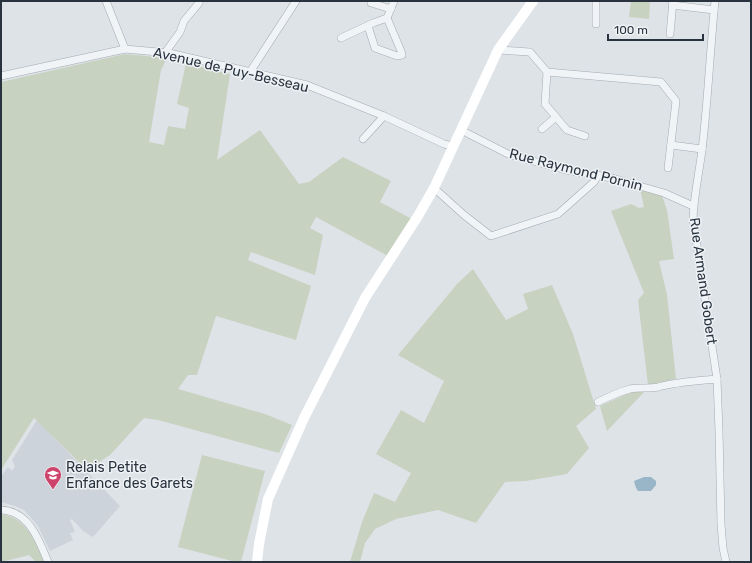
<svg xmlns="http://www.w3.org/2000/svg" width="752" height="563" viewBox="0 0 752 563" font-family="Rubik,sans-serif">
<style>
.built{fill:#ccd3da}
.green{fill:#c7d2c0}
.water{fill:#99b6c8}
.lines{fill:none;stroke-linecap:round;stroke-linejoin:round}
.street-casing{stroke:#a4abb2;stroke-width:8}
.street{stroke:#f1f4f6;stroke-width:7}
.secondary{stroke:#fff;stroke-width:10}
.labels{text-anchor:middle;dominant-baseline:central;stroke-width:3;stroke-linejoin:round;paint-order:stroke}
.street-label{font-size:14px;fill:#28333f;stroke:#eef2f5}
.poi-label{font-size:14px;fill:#28333f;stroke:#eef2f5;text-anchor:start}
</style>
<rect width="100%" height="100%" fill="#dee3e8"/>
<!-- built -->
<polygon class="built" points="37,420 120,506 93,537 83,531 72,519 70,520 75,532 70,533 73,540 50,551 38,526 24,510 15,506 1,502 1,477 8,467 12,471 15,466 12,460"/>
<!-- green -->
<g class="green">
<polygon points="631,1 650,1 649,19 629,17"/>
<polygon points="125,54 167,58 161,70 149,142 164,145 168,126 185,129 189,108 177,104 186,63 230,74 217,160 260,130 299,184 309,182 343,157 391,181 380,202 412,219 388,256 316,217 310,228 323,235 315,275 251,252 248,260 311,286 296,340 216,316 197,375 188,375 178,389 265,414 292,425 279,453 158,420 144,418 110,455 87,470 34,418 1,470 1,82"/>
<polygon points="640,189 662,196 667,210 674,259 659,261 667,295 676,379 648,385 638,300 644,293 611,211 631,204 639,208 644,207"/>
<polygon points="473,269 506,320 528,309 523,294 552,285 573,334 596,409 576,426 589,448 567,474 526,481 505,482 476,523 438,510 396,519 375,529 365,543 360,562 350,562 362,522 374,493 395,502 411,473 376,454 401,410 424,423 444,381 398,355 457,284"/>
<polygon points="646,390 607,431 600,406 629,393"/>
<polygon points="202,455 265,471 241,562 236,562 178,547"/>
<path d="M1 514C27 518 35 541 44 562H36L29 555 1 562Z"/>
</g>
<!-- water -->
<polygon class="water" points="644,477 651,477 656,481 656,485 651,491 638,491 636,488 634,481"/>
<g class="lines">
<defs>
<g id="street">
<polyline points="106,1 125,49"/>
<path d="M715 1C710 51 708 100 702 150 699 173 694 196 693 219L717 379 719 431 721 524 723 548 726 562"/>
<polyline points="371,3 391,9"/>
<polyline points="672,5 714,10"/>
<polyline points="596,24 596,1"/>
<polyline points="368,26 375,48 397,56 402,55 401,51 387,18"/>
<polyline points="670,34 673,1"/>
<polyline points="341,38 373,23 387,18 394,1"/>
<polyline points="498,50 530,52 547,72 545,104 567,130 585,136"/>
<polyline points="165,53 180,32 184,21 199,3"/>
<polyline points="250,72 296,1"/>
<polyline points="547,72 661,82 676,101 668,168"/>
<polyline points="1,76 125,49 169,53 307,85 384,116 444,144 453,146"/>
<polyline points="542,129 556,117"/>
<polyline points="461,130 508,154 566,170 612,178 664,193 693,206"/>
<polyline points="363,139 384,116"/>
<polyline points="671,145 702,149"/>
<polyline points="434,188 464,215 491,236 558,214 594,182 598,175"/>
<path d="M598 402C608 397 619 392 630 389 639 387 649 389 658 387 677 382 697 381 717 379"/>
<path d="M1 510C29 511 39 540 48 562"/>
</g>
</defs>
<!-- street casing -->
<use href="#street" class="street-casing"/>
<!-- street -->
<use href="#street" class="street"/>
<!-- secondary -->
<polyline class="secondary" points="257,562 259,544 268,499 304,418 365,298 418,216 434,188 498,50 533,1"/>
</g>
<!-- icons -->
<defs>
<symbol id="school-pin" viewBox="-11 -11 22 30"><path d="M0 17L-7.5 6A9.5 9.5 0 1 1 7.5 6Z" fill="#cd436b" stroke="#eef2f5"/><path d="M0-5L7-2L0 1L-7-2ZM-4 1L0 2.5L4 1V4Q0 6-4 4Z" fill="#fff"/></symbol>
</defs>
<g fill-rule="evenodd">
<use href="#school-pin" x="43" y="465" width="20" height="27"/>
</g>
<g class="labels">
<!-- street labels -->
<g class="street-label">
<text transform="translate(231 70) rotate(13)">Avenue de Puy-Besseau</text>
<text transform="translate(576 170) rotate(14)">Rue Raymond Pornin</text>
<text transform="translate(703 281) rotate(82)">Rue Armand Gobert</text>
</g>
<!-- poi labels -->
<g class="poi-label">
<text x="66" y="467">Relais Petite<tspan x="66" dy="16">Enfance des Garets</tspan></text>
</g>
</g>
<!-- border -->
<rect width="752" height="563" fill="none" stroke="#28333f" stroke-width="4"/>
<!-- scale -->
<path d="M608 34v6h95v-6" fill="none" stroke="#28333f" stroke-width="2"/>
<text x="614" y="34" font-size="12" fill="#28333f" stroke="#eef2f5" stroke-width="3" paint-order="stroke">100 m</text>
</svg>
